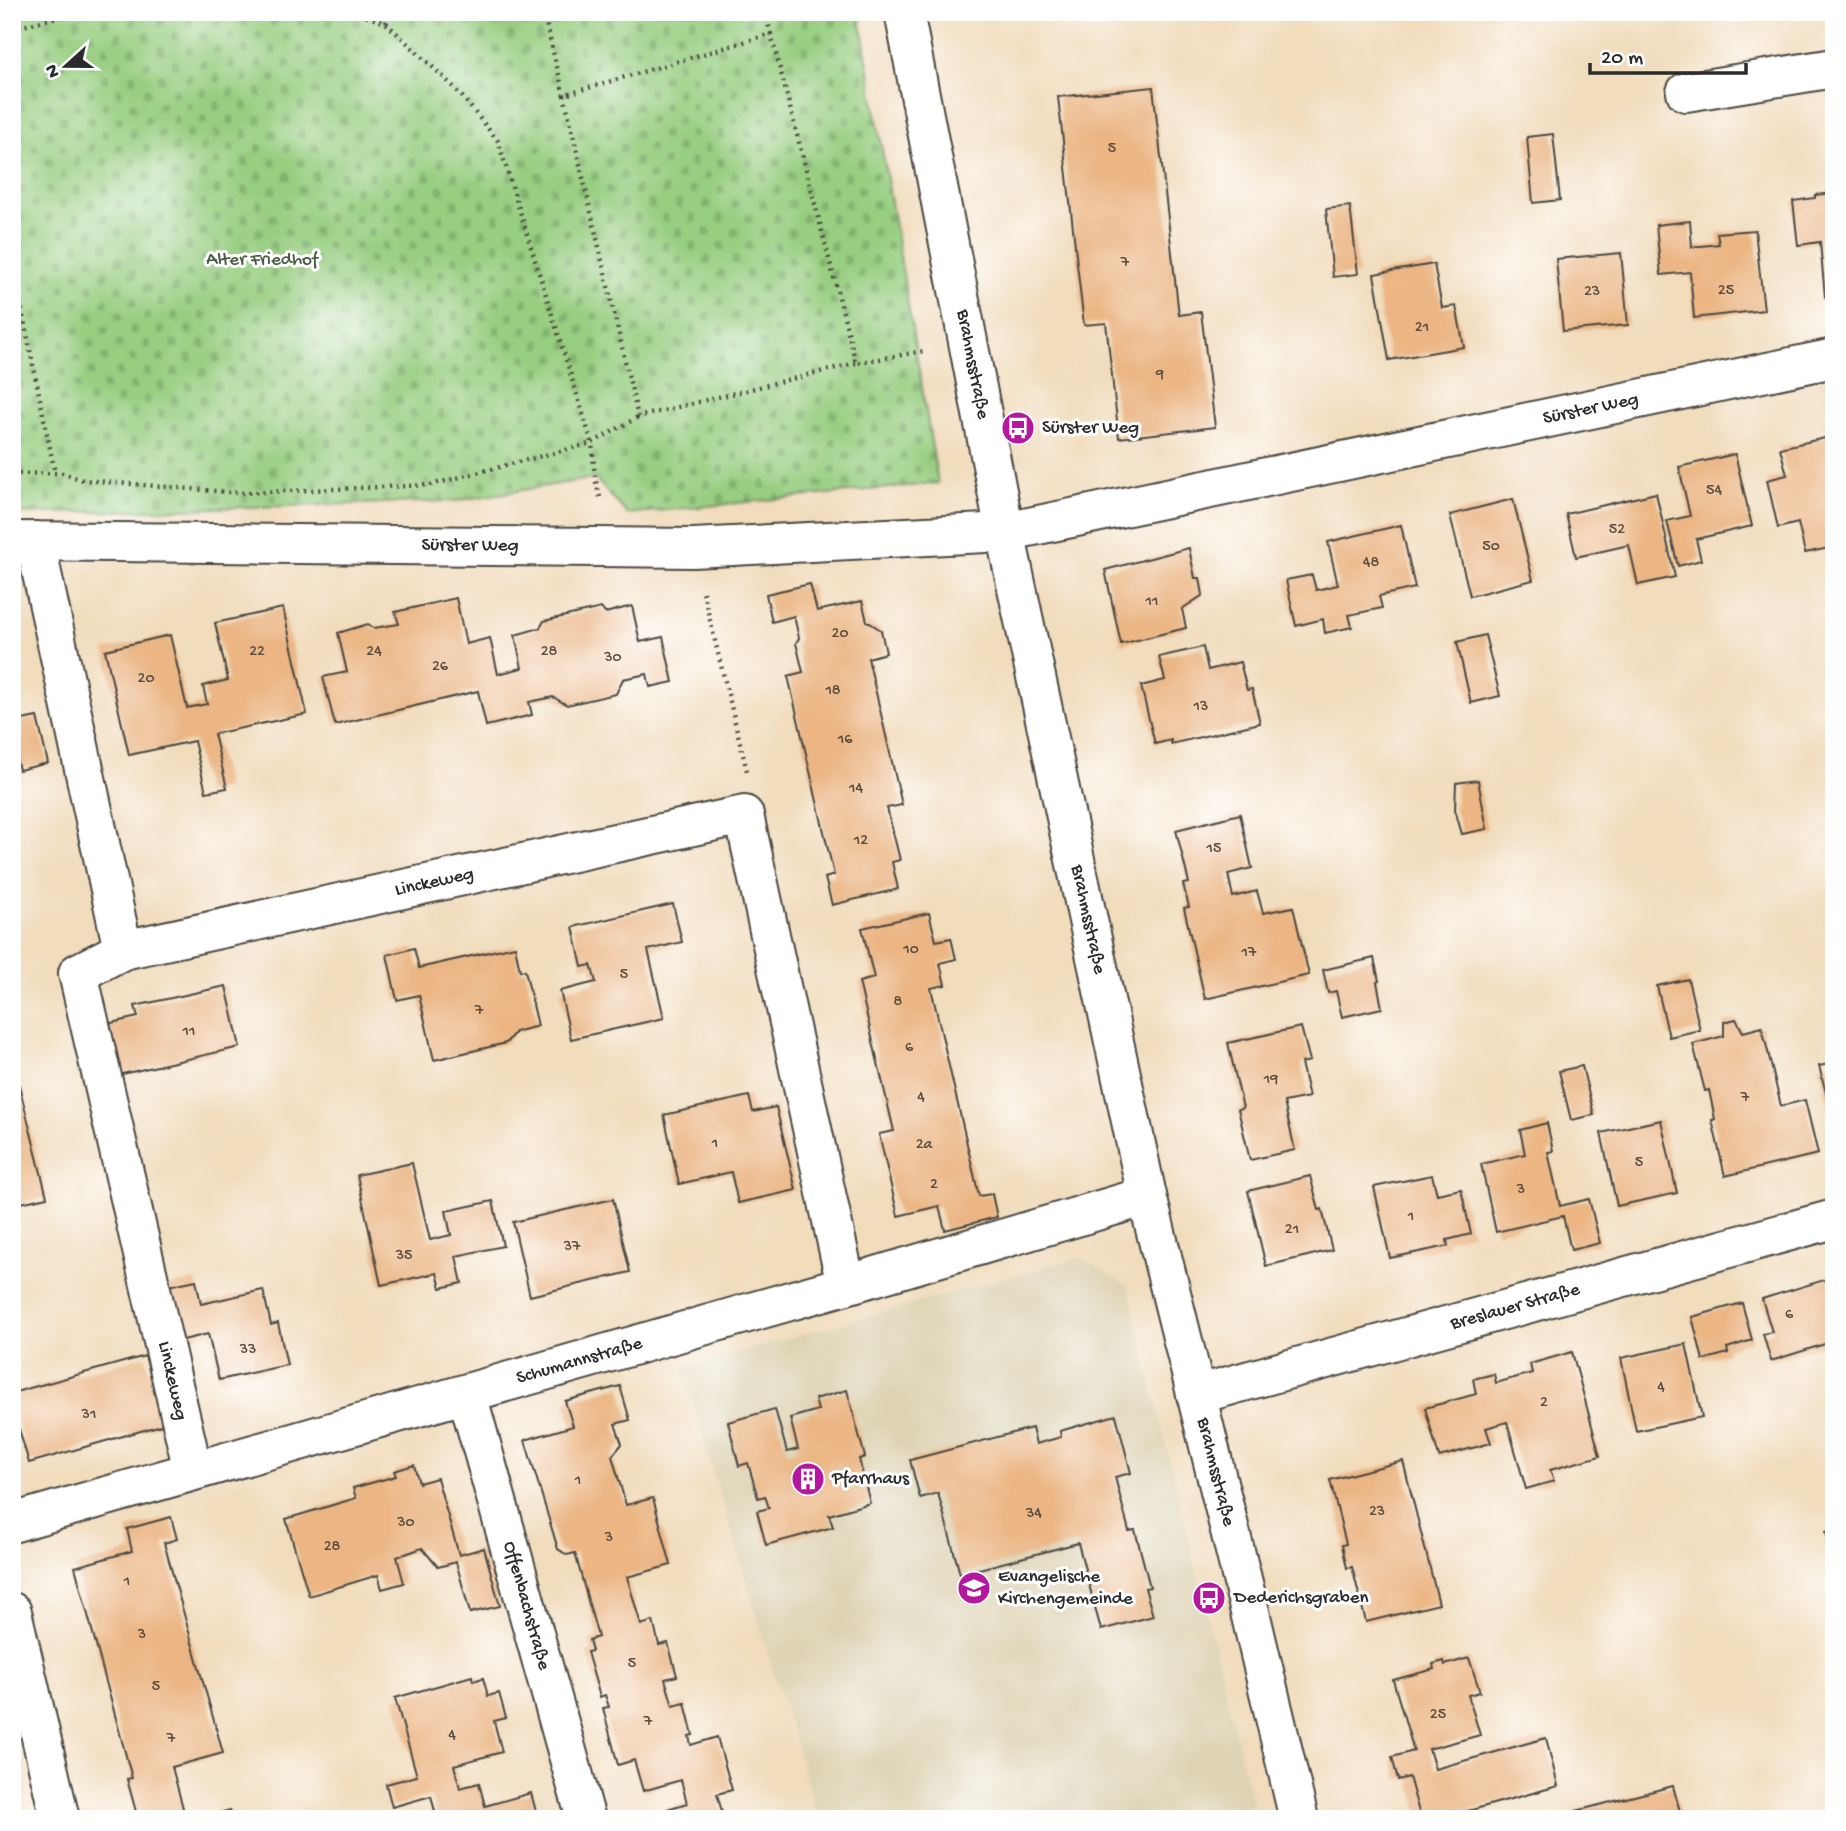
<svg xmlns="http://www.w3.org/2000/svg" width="1846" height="1831" viewBox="0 0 1846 1831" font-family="'Gochi Hand',sans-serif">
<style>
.built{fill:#ded3b4}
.cemetery{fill:url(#cemetery-stones);stroke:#617c56;stroke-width:2}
.building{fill:#ebb684}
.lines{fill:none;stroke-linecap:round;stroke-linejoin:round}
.street-casing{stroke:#494641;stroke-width:42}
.path{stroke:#494641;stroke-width:4.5;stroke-dasharray:2 5;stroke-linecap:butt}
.street{stroke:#fff;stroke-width:38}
.labels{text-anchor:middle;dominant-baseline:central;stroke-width:6;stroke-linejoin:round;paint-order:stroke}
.number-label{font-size:16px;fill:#5b4e41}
.park-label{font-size:19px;fill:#4b5c44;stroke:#fff}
.street-label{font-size:19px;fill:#2b2b2b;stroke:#fff}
.poi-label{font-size:19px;fill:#2b2b2b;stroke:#fff;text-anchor:start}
</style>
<defs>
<pattern id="cemetery-stones" width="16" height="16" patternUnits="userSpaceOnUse" patternTransform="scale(1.75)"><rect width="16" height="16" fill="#97ce80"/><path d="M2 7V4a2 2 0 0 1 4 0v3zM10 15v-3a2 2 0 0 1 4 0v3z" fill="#82b16f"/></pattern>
</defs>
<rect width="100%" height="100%" fill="#fff"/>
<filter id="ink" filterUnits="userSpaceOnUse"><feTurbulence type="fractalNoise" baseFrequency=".0143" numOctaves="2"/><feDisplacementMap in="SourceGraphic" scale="14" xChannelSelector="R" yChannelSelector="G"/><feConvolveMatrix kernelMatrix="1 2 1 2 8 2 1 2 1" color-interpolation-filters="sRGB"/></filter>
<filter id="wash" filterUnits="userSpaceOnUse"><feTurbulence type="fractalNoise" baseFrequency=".00686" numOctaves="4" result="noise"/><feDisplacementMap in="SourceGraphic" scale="28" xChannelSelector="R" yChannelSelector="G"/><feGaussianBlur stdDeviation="1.57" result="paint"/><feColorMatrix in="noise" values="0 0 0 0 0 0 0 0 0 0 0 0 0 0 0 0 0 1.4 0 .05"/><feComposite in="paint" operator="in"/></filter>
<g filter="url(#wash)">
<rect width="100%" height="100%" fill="#f1dcbc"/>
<!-- built -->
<polygon class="built" points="1081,1257 1128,1286 1253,1807 1215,1819 818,1819 682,1368"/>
<!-- cemetery -->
<polygon class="cemetery" points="12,12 859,12 938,483 627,514 595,478 455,501 12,514"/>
<g id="blocks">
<!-- building -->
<g class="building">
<polygon points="1153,87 1179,315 1201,312 1215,427 1119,438 1106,323 1084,325 1058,97"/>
<polygon points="1553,134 1560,200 1533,203 1527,137"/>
<polygon points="1834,193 1834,296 1825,297 1820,242 1798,245 1793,201 1815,198 1815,195"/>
<polygon points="1350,206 1358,274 1333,277 1326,209"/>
<polygon points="1690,221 1692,247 1719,244 1717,233 1755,230 1764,310 1694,318 1690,272 1661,275 1656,225"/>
<polygon points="1621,253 1628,325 1563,331 1556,259"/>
<polygon points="1434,264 1442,308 1456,306 1464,347 1389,360 1374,274"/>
<polygon points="1834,436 1834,547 1805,553 1798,523 1778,528 1767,480 1787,475 1780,448"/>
<polygon points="1735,454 1752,526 1696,539 1701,560 1678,566 1667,521 1690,516 1679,467"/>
<polygon points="1656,493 1675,577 1638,585 1629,545 1576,557 1566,514"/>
<polygon points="1513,499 1533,580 1470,596 1450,515"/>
<polygon points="1401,525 1415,588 1379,596 1382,608 1349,615 1352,627 1325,633 1323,619 1296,626 1286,580 1312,575 1316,590 1338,585 1328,542"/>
<polygon points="1189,548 1195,578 1200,578 1203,595 1182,609 1186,628 1121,644 1105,570"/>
<polygon points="810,584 817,611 862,601 867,621 881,630 886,653 868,658 902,805 887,808 900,860 892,862 898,889 832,905 825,878 834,875 788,676 803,672 796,643 799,638 794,616 772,622 766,594"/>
<polygon points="456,598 466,644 490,638 498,674 522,668 515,635 540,628 544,621 601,608 605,613 632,606 640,642 663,637 673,682 650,687 647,674 623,679 616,694 567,705 553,697 529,702 532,715 486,726 478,691 335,725 323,677 347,672 338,633 368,624 374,628 399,624 395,612"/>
<polygon points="283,608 307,714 214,734 227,788 206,792 194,741 129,755 105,650 170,635 187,708 207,704 203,686 228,680 215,623"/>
<polygon points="1485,635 1500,696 1471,703 1457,642"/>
<polygon points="1203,647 1208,670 1240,662 1247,690 1252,689 1260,723 1171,744 1171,740 1155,744 1141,686 1165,680 1159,657"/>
<polygon points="37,717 48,763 19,770 12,741 12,722"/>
<polygon points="1478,780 1487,829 1462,834 1455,810 1456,783"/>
<polygon points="1240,814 1252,868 1228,874 1233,897 1257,891 1263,913 1293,907 1309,975 1205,999 1184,908 1189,907 1183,884 1189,883 1176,830"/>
<polygon points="673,904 682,942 648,950 664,1018 571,1039 560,991 596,982 591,965 582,967 573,927"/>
<polygon points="929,913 936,941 951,938 956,959 940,963 945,985 931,988 979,1196 992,1194 997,1217 945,1230 939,1206 898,1216 879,1134 894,1131 859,982 874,978 862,928"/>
<polygon points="515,946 520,971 525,970 538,1026 515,1032 506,1043 434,1060 419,995 397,1000 387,955 414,948 419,968"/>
<polygon points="1374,958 1379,981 1377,982 1382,1008 1342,1017 1336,991 1328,993 1323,970"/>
<polygon points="1688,979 1700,1030 1669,1037 1657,986"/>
<polygon points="226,986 240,1047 118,1075 107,1024 138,1017 135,1006"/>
<polygon points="1736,1019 1743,1032 1762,1027 1781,1106 1805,1100 1818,1154 1725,1176 1712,1120 1715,1119 1709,1090 1705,1091 1693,1044 1724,1036 1724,1022"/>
<polygon points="1301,1027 1310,1061 1301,1063 1309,1097 1284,1102 1295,1150 1250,1160 1238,1109 1243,1108 1228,1043"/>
<polygon points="12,1057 47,1197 12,1205"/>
<polygon points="1834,1063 1834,1120 1833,1120 1819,1066"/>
<polygon points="1582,1066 1594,1115 1571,1120 1559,1071"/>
<polygon points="749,1096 753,1112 776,1107 796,1190 738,1203 731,1172 679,1184 664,1115"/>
<polygon points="1661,1120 1677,1193 1617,1206 1601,1133"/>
<polygon points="1547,1123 1553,1151 1548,1152 1560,1206 1589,1199 1600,1243 1571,1250 1563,1216 1496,1232 1481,1164 1525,1154 1520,1130"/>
<polygon points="412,1163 430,1240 451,1235 446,1211 493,1201 503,1246 456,1256 462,1283 441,1288 437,1273 381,1285 357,1175"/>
<polygon points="1432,1175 1437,1194 1461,1189 1471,1234 1447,1240 1448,1246 1390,1258 1374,1187"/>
<polygon points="1310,1176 1319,1210 1322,1209 1332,1250 1266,1266 1248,1191"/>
<polygon points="613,1199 630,1272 530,1296 513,1222"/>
<polygon points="1834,1277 1834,1356 1832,1356 1828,1343 1771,1361 1763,1334 1772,1332 1762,1299"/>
<polygon points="196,1280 201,1304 263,1290 271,1325 278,1323 287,1365 219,1380 208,1334 179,1341 168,1286"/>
<polygon points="1742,1303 1752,1340 1727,1348 1728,1353 1703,1360 1692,1317"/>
<polygon points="1686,1344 1702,1417 1636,1431 1621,1358"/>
<polygon points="1572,1352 1600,1456 1550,1470 1554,1481 1526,1489 1507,1422 1486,1428 1491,1443 1439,1457 1425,1408 1476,1394 1473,1379 1494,1374 1496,1383 1532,1373 1530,1364"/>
<polygon points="145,1356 165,1424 29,1463 12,1405 12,1393"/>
<polygon points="620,1386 630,1420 615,1424 622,1444 612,1456 626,1505 653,1498 671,1565 627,1577 641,1625 653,1621 659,1645 668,1643 677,1676 665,1679 673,1706 685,1703 693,1735 689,1736 691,1745 717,1737 732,1790 717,1794 724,1819 634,1819 687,1803 681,1780 643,1791 634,1760 618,1765 603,1708 609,1707 605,1695 600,1697 587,1652 592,1651 589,1640 598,1637 575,1553 567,1555 558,1549 525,1440 573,1426 565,1401"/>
<polygon points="847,1390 865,1457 859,1459 870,1503 829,1515 833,1527 766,1545 757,1511 769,1508 765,1496 758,1498 748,1463 739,1466 728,1422 775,1409 787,1452 798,1449 790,1418 818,1410 815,1399"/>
<polygon points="1116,1415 1131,1473 1115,1477 1129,1531 1135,1530 1150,1587 1145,1588 1153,1616 1101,1630 1078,1543 960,1574 938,1493 920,1498 910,1460 1032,1428 1036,1444 1061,1437 1060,1431"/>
<polygon points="1403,1461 1439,1604 1366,1622 1352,1567 1347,1568 1342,1545 1346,1544 1330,1480"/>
<polygon points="414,1465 419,1483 437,1478 459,1555 484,1548 500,1606 470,1613 456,1562 438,1567 422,1548 397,1557 404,1583 382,1589 378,1575 309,1596 286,1519 356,1498 353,1488 396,1476 394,1471"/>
<polygon points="171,1517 177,1539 164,1543 223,1753 172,1767 184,1812 160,1819 138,1819 127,1779 132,1778 75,1567 132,1551 127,1529"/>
<polygon points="1834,1530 1834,1557 1833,1557 1826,1532"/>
<polygon points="1469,1658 1480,1692 1468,1695 1480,1735 1429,1749 1435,1769 1546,1738 1558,1786 1439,1819 1421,1819 1409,1777 1398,1780 1392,1757 1414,1751 1393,1680 1434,1669 1433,1664 1444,1661 1445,1665"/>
<polygon points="472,1676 473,1681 483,1678 488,1696 499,1693 506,1718 494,1721 502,1752 454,1765 460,1788 479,1783 485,1806 531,1793 538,1819 437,1819 431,1796 392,1807 386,1784 417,1776 395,1698"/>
<polygon points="1673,1786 1682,1819 1578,1819 1576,1811"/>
<polygon points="230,1810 232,1819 201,1819 201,1818"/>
</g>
</g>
</g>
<g filter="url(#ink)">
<use href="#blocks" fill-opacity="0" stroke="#494641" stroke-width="2"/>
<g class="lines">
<defs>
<g id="street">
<path id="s1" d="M904 12 1005 532 1147 1196 1245 1591 1299 1819"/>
<polyline points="1686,92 1834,68"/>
<path id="s2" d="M12 541 693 548 1005 532 1834 358"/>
<path id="s3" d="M35 541 123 950 744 815 846 1285"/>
<path id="s4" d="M123 950 78 973 193 1471"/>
<path id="s5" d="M467 1394 586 1819"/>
<path id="s6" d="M1196 1395 1834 1219"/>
<path id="s7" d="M12 1523 846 1285 1147 1196"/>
<polyline points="12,1612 60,1819"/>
</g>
</defs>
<!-- street casing -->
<use href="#street" class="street-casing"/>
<!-- path -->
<g class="path">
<polyline points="353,12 386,23 456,89 498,141 592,443 595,478 601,501"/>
<polyline points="543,12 564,95"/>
<polyline points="765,12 771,34"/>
<polyline points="386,23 391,12"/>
<polyline points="12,29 76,12"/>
<polyline points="12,261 55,473"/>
<polyline points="856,363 638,417 564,95 771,34 856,363 924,351"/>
<polyline points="12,474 62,473 83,480 240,493 430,485 592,443 638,417"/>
<polyline points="703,592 747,771"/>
</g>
<!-- street -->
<use href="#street" class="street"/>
</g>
</g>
<!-- icons -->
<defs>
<symbol id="bus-disc" viewBox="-11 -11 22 22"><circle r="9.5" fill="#b5179e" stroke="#fff"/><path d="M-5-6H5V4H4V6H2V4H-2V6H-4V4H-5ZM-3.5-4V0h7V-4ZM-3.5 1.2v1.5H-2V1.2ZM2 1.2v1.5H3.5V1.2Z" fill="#fff"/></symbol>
<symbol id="building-disc" viewBox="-11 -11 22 22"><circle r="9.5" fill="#b5179e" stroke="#fff"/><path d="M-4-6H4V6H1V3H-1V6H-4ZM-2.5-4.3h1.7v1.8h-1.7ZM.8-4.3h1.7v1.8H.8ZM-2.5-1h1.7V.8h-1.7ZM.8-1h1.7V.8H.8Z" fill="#fff"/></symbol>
<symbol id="school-disc" viewBox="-11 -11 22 22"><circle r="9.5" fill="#b5179e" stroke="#fff"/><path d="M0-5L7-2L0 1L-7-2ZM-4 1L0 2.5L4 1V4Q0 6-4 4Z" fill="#fff"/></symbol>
</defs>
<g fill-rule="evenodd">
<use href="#bus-disc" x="999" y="409" width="38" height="38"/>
<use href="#building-disc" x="789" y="1460" width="38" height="38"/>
<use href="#school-disc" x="955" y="1569" width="38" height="38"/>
<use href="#bus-disc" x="1190" y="1579" width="38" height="38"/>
</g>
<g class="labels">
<!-- number labels -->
<g class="number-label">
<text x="1112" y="149">5</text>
<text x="1125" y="263">7</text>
<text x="1726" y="291">25</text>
<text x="1592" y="292">23</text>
<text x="1422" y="328">21</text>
<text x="1160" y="375">9</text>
<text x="1714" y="491">54</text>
<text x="1617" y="530">52</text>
<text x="1491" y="547">50</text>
<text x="1371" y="563">48</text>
<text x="1152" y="602">11</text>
<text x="840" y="634">20</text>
<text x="257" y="652">22</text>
<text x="374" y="652">24</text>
<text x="549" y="652">28</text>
<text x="613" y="658">30</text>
<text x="440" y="667">26</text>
<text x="146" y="679">20</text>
<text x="833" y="691">18</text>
<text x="1201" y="707">13</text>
<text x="845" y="740">16</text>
<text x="856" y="789">14</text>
<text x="861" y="841">12</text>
<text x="1214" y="849">15</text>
<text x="911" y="950">10</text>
<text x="1249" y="953">17</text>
<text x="624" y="975">5</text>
<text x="898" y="1002">8</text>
<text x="479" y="1011">7</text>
<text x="189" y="1032">11</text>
<text x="909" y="1048">6</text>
<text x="1271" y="1080">19</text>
<text x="921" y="1098">4</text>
<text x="1745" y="1098">7</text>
<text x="715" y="1144">1</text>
<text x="924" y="1145">2a</text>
<text x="1639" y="1163">5</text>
<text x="934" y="1185">2</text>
<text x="1521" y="1190">3</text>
<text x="1411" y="1217">1</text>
<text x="1292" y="1230">21</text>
<text x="572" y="1247">37</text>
<text x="404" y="1256">35</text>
<text x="1789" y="1315">6</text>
<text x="248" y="1350">33</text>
<text x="1661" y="1388">4</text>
<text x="1544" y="1403">2</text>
<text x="89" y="1415">31</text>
<text x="578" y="1481">1</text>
<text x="1377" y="1512">23</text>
<text x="1034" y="1514">34</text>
<text x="406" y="1523">30</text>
<text x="609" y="1538">3</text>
<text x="332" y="1547">28</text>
<text x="127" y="1582">1</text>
<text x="142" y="1635">3</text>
<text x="632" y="1664">5</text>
<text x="156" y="1687">5</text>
<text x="1438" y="1715">25</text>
<text x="648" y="1722">7</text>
<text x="452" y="1736">4</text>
<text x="171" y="1739">7</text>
</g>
<!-- park labels -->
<g class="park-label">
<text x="262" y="260">Alter Friedhof</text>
</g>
<!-- street labels -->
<g class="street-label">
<text stroke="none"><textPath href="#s1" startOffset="359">Brahmsstraße</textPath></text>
<text stroke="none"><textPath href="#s2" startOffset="1592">Sürster Weg</textPath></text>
<text stroke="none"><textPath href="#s2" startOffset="458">Sürster Weg</textPath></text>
<text stroke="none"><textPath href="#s3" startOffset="737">Linckeweg</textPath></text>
<text stroke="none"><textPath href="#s1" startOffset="926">Brahmsstraße</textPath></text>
<text stroke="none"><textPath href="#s6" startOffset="331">Breslauer Straße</textPath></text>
<text stroke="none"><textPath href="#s7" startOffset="590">Schumannstraße</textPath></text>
<text stroke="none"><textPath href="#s4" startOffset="469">Linckeweg</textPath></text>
<text stroke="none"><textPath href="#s1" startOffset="1493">Brahmsstraße</textPath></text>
<text stroke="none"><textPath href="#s5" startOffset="220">Offenbachstraße</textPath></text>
</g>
<!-- poi labels -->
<g class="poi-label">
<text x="1042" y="428">Sürster Weg</text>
<text x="832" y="1479">Pfarrhaus</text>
<text x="998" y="1577">Evangelische<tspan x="998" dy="22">Kirchengemeinde</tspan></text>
<text x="1234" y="1598">Dederichsgraben</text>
</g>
</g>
<!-- margin -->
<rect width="1846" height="1831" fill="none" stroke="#fff" stroke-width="42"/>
<!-- north arrow -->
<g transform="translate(66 66) rotate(249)" stroke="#ffffff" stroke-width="5" paint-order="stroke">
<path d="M0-5L12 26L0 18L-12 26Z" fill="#2b2b2b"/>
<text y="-10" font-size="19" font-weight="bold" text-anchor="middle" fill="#2b2b2b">N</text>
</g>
<!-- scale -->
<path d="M1590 63v10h156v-10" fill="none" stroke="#2b2b2b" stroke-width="3.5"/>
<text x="1601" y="63" font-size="21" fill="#2b2b2b" stroke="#ffffff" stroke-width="5" paint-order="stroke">20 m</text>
</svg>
